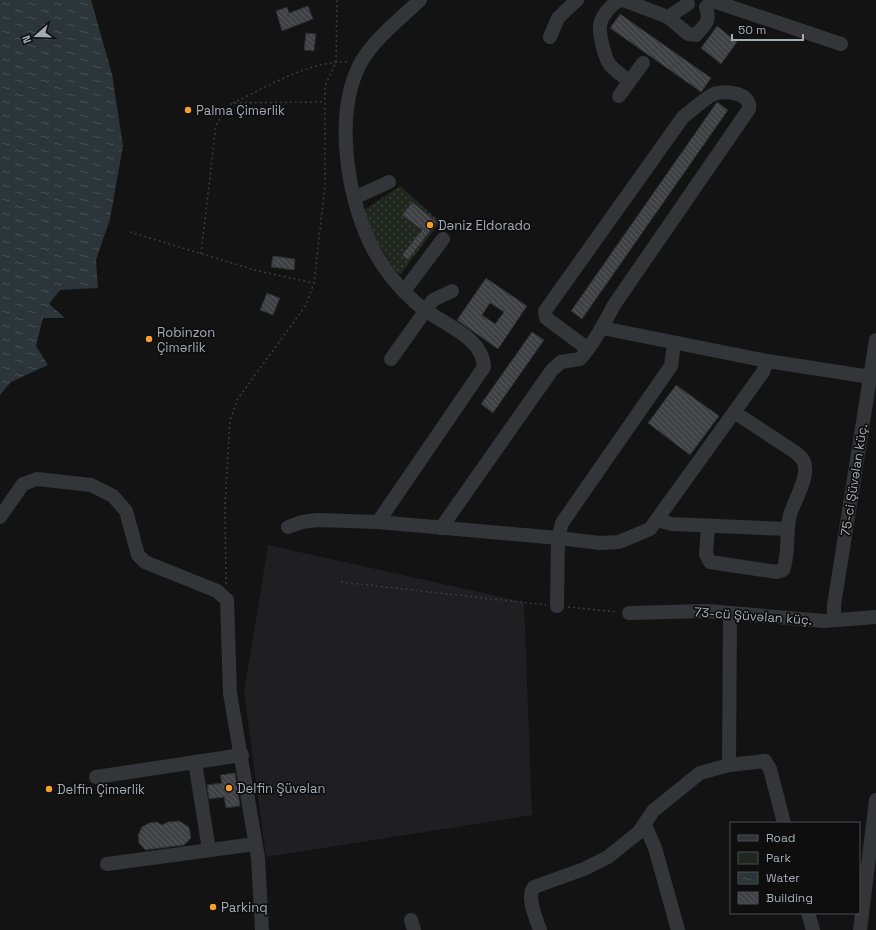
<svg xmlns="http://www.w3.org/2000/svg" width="876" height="930" viewBox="0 0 876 930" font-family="'Space Grotesk',sans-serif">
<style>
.built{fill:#1f1f21}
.green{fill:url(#green-dots)}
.water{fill:url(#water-ripples)}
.building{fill:url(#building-back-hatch);stroke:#2d2d30;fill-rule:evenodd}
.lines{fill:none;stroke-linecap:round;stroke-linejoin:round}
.path{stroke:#3a3c40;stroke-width:1.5;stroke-dasharray:2 3;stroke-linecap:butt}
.minor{stroke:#343539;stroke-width:14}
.poi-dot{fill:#f49f2b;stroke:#0e0e0f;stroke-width:1.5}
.labels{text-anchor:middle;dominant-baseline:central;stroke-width:3.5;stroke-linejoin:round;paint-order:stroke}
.poi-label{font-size:13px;fill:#a4abb5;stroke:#0e0e0f;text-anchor:start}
.street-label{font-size:13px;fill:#a4abb5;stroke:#0e0e0f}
</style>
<defs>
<pattern id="green-dots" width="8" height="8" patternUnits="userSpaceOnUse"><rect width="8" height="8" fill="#1f271f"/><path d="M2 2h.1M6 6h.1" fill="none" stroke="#3d443d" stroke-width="1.8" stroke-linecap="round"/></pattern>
<pattern id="water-ripples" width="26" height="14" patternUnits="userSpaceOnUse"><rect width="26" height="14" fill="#2b353a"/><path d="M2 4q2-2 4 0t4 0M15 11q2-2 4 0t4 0" fill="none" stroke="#475054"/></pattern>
<pattern id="building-back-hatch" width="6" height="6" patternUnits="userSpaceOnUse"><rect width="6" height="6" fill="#3f4144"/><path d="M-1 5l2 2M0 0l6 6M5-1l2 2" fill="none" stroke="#585a5d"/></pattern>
</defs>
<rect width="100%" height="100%" fill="#131314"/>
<!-- built -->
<polygon class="built" points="268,545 524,602 532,815 266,857 244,692"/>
<!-- green -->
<polygon class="green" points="400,186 440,222 400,275 395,270 369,230 364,210"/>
<!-- water -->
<polygon class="water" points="0,0 91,0 112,74 123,146 110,219 96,260 98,288 60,290 49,304 65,318 43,318 36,346 48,365 11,382 0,395"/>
<!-- building -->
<g class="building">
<polygon points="308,6 313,19 282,31 276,11 287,7 289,13"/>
<polygon points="620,14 711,78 702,91 701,92 610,28"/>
<polygon points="717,26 737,42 721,64 701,48"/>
<polygon points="306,33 316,34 314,51 304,50"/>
<polygon points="717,102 728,110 582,319 571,311"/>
<polygon points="412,202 437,222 408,260 402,255 422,230 402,215"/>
<polygon points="273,256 295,259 294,270 271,267"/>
<path d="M486 278 527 306 498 349 457 320ZM490 303 504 312 495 324 482 315Z"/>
<polygon points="267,293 280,298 273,315 260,310"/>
<polygon points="532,332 544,340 493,413 481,404"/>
<polygon points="676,385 719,416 690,455 648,423"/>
<polygon points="235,773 240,806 226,808 224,797 209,799 207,785 222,783 220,775"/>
<polygon points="179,821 189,827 191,838 184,845 145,850 139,843 138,835 142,827 149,823 157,822 162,825 168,822"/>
</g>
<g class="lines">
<!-- path -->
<g class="path">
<path d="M233 103C267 87 310 60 349 62"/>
<polyline points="130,232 258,271 314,283"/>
<polyline points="201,254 216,125 223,113 232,103 324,102"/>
<polyline points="341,582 546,605"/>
<polyline points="226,584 225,505 230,421 237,400 306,305 314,283 325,185 325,86 336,62 337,0"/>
<polyline points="568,607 618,612"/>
</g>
<!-- minor -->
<g class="minor">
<polyline points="710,0 841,44"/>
<path d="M668 17 688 34 696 35C705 24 711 22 706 7"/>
<polyline points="550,37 558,18 577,0"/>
<path d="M629 81C623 76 615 71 610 65 605 59 599 34 600 26 601 16 613 1 623 0L668 17 688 4"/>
<polyline points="619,96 643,63"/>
<polyline points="356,197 389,182"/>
<polyline points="404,291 443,239"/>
<polyline points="602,328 767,361 871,377"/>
<polyline points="391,359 433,300 452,291"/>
<polyline points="0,517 23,484 37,479 91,485 113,496 126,511 138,555 145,562 217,591 227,600 230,693 258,858 262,930"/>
<polyline points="657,520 672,524 787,529"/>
<path d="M378 522 484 367C483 335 438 323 416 303 398 287 381 266 370 243 347 193 334 115 360 64 372 41 401 18 420 0"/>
<path d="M708 526 706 554 710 562 777 572 783 570C790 553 785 532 790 515 794 502 807 480 805 467 805 460 800 456 795 452L734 412"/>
<polyline points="288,527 302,522 317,520 378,522 558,538 600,543 619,542 650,529 763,372 767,361"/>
<path d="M441 528 552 370 561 362 580 359C594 343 604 324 614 305L749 109C752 93 726 90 714 94 703 99 693 110 683 117L545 311 546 318 588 349"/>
<polyline points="557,606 558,538 562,523 671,366 674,343"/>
<polyline points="629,613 707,611 824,621 876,617"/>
<polyline points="834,620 834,605 876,340"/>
<polyline points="195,762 209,850"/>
<polyline points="729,765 730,613"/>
<polyline points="96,777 242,755"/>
<polyline points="645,825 655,848 678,930"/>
<polyline points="107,864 255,844"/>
<polyline points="808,913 813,930"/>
<polyline points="411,920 414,930"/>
<path d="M540 930C536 918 526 897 534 887L584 869 608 857 639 832 653 811 700 773 729 765 765 761 770 769 784 823"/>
<polyline points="860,930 876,800"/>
</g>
</g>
<!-- markers -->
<g class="poi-dot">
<circle cx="188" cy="110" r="4"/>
<circle cx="430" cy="225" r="4"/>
<circle cx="149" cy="339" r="4"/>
<circle cx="229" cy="788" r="4"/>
<circle cx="49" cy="789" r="4"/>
<circle cx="213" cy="907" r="4"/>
</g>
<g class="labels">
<!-- poi labels -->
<g class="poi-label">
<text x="196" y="110">Palma Çimərlik</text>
<text x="438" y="225">Dəniz Eldorado</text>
<text x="157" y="332">Robinzon<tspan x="157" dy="15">Çimərlik</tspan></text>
<text x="237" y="788">Delfin Şüvəlan</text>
<text x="57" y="789">Delfin Çimərlik</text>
<text x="221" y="907">Parkinq</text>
</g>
<!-- street labels -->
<g class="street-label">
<text transform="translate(854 480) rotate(-81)">75-ci Şüvəlan küç.</text>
<text transform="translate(753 616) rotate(4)">73-cü Şüvəlan küç.</text>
</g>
</g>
<!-- legend -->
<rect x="730" y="822" width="130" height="92" fill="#0e0e0f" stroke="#4a4d51"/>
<rect x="738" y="835" width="20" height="6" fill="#343539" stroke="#4a4d51"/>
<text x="766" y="842" font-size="12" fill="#a4abb5">Road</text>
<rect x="738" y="852" width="20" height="12" fill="#1f271f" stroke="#4a4d51"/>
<text x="766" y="862" font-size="12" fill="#a4abb5">Park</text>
<rect x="738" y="872" width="20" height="12" fill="url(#water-ripples)" stroke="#4a4d51"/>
<text x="766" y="882" font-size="12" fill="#a4abb5">Water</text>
<rect x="738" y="892" width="20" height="12" fill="url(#building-back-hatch)" stroke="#4a4d51"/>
<text x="766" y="902" font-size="12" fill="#a4abb5">Building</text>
<!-- north arrow -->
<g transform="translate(36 36) rotate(250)" stroke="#0e0e0f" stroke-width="3" paint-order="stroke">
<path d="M0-3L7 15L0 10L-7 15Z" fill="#a4abb5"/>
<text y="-6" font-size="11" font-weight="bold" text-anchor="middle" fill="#a4abb5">N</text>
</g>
<!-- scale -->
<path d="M732 34v6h71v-6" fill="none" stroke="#a4abb5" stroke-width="2"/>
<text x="738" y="34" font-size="12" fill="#a4abb5" stroke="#0e0e0f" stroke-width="3" paint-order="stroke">50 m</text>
</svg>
